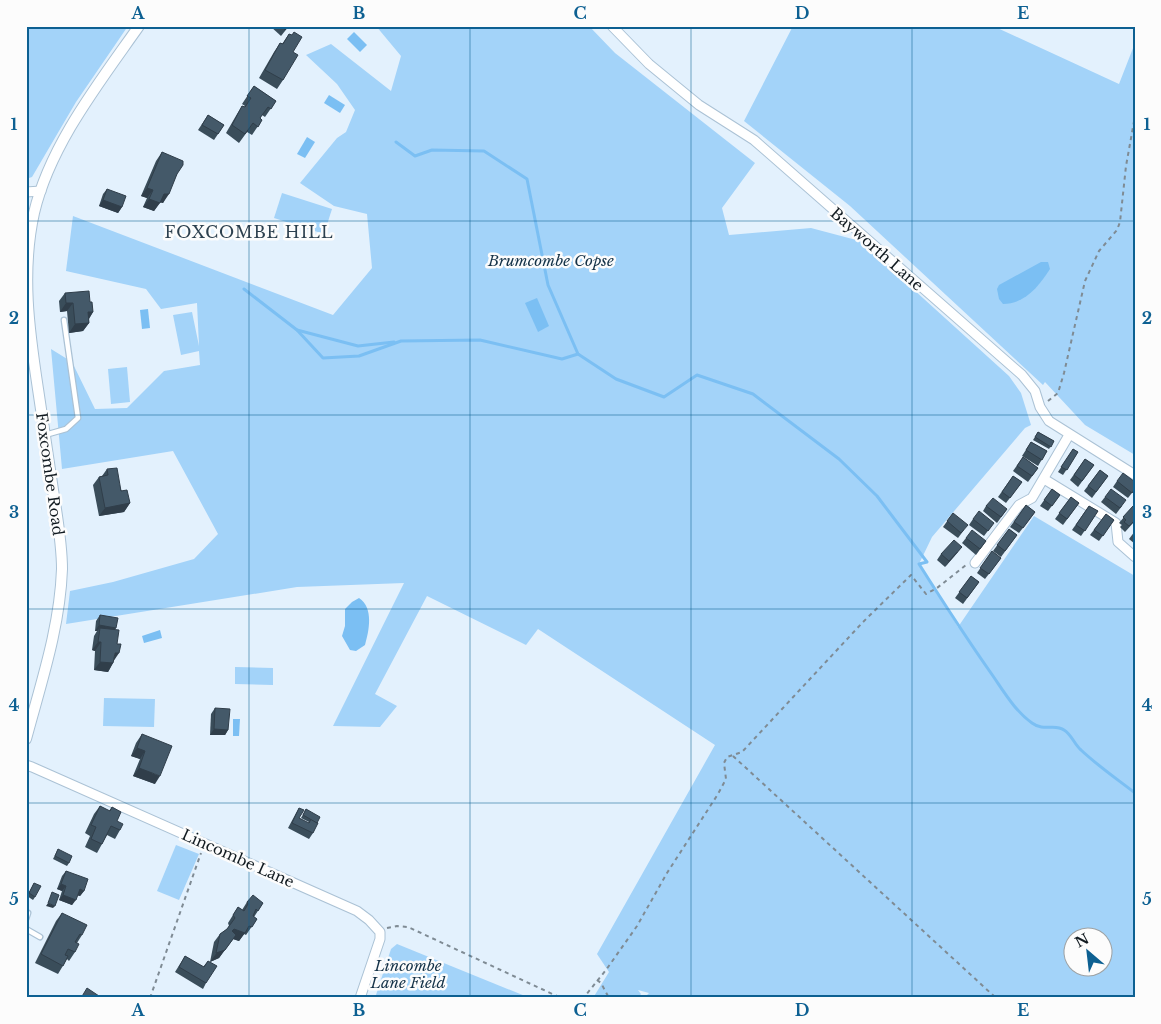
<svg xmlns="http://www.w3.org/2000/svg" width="1161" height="1024" viewBox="0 0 1161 1024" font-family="'Libre Baskerville',serif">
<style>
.green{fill:#a3d3f9;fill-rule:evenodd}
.water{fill:#7bbff3}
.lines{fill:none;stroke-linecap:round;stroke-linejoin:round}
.stream{stroke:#7bbff3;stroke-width:3}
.service-casing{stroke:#abc2d5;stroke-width:7}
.minor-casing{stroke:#abc2d5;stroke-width:11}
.tertiary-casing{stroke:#abc2d5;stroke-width:12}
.path{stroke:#7f8b94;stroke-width:2;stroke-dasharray:4 4;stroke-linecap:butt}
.service{stroke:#fff;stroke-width:4.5}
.minor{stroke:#fff;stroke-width:9}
.tertiary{stroke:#fff;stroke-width:10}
.wall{fill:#3a4d5a}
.shaded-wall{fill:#303e4a}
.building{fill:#445969;stroke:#303e4a}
.grid{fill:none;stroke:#0d6092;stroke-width:1;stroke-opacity:0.55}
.labels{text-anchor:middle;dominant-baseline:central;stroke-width:5;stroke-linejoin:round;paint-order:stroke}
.street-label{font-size:15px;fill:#111a20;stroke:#fcfcfc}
.park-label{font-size:15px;font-style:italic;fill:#143248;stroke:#fcfcfc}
.neighbourhood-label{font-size:16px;letter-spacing:1px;fill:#2c404f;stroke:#fcfcfc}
.neatline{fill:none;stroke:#0d6092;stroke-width:2}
.grid-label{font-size:16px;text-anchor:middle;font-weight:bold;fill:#0d6092}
</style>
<rect width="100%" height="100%" fill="#e3f1fd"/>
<!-- green -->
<g class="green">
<polygon points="26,26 128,26 76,102 32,177 26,179"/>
<path d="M376 26H589L615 53 755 163 722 208 729 235 811 228 860 241 1009 376 1021 393 1031 425 1025 428 932 537 919 564 958 627 1034 516 1135 576V998H644L649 993 638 990 641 994 638 998H593L609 972 597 954 715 745 538 629 526 645 427 596 375 694 397 706 380 727 333 726 404 583 297 587 66 624 70 591 113 582 194 559 218 534 173 451 62 469 51 349 72 362 95 409 127 408 164 371 200 365 199 351 181 355 173 315 192 312 199 346 197 303 161 309 146 289 66 271 73 216 333 315 372 268 367 214 334 206 300 183 337 138 346 132 355 110 337 84 306 55 331 44 391 91 401 56ZM1074 936H1104V966H1074Z"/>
<polygon points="793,26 993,26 1119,84 1135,43 1135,455 1085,425 1045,382 1043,385 850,206 744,121"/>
<polygon points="282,193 332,209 324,234 274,218"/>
<polygon points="127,367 130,402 111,404 108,369"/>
<polygon points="235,667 273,668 273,685 235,684"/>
<polygon points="104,698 155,699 154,727 103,726"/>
<polygon points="176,845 199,854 179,900 157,891"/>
<polygon points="397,944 530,998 375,998 391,949"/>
</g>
<!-- water -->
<g class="water">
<polygon points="354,32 367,45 360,52 347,39"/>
<polygon points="329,95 345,105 340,113 324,103"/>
<polygon points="307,137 315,142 305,158 297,154"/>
<path d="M1041 262H1048L1050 269C1039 286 1025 304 1003 304L999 299 997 289 999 285Z"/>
<polygon points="537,298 549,326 538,332 525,303"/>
<polygon points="148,309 150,328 142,329 140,310"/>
<path d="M359 598C374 608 369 631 365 645L356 651 350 650 342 636 345 626V609L352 602Z"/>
<polygon points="160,630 162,638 144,643 142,636"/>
<polygon points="233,719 240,719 239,736 233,736"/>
</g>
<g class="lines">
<!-- stream -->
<g class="stream">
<path d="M396 142 415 156 432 150 484 151 527 179 548 285 578 354 616 379 664 397 697 375 753 394 839 459 877 496 927 562 919 564C943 602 967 639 993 676 1004 692 1016 712 1032 723 1044 732 1055 723 1064 730 1072 735 1074 744 1081 750 1098 766 1117 779 1135 793"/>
<polyline points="244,289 297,330 323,358 359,356 401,341 480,340 562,359 578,354"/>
<polyline points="297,330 358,346 394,342"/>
</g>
<defs>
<g id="service">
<polyline points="45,435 66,429 78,418 64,320"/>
<polyline points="26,912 28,913 26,919"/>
<polyline points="26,929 40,937"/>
</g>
<g id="minor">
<polyline points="612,26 649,64 699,105 754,140 1022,375 1035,391 1040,407 1049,421 1135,475"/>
<polyline points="26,192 41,191"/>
<polyline points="1044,479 1116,523 1118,542 1135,557"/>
<polyline points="975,563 1019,505 1032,498 1069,435"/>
<polyline points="26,765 32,767 357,911 369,920 380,932 380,939 360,998"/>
</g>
<path id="tertiary" d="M26 739C41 683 60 627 62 569 62 543 57 516 53 490 48 456 43 423 38 389 29 330 21 272 34 213 50 145 99 83 139 26"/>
</defs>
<!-- service casing -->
<use href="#service" class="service-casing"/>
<!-- minor casing -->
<use href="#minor" class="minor-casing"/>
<!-- tertiary casing -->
<use href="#tertiary" class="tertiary-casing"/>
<!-- path -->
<g class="path">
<polyline points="1048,401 1058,393 1064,373 1085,281 1099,251 1117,230 1120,222 1126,166 1135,116"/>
<polyline points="733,756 996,998"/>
<polyline points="387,928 397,926 408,927 561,998"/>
<polyline points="597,980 601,983 609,998"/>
<polyline points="150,998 201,853"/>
<polyline points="581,998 585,996 606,970 637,926 667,873 718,794 726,779 724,763 727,757 742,752 863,622 911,575 926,594 937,588 966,565"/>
</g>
<!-- service -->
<use href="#service" class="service"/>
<!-- minor -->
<use href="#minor" class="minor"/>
<!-- tertiary -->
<use href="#tertiary" class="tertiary"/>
</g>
<!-- wall -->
<g class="wall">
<polygon points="270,26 289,26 281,36"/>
<polygon points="289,34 293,52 283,80 277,89 259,78 274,52 280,43 282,44"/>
<polygon points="254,86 276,101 265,117 262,115 260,118 262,120 252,135 247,132 239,143 226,133 237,114 242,106 244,107 245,106 242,104"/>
<polygon points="208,115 224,125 214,140 198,130"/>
<polygon points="162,152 177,174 163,203 160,202 154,211 143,207 147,198 141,196 156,161"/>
<polygon points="107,189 122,207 118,213 99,206 103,194"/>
<polygon points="65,293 90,302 93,312 89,319 89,323 83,331 69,333 67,311 60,312 59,301"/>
<polygon points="1038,432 1054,441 1049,449 1033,440"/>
<polygon points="1031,442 1047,451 1038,466 1022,456"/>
<polygon points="1073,449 1078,452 1063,475 1058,472"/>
<polygon points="1023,457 1038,468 1028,482 1013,471"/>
<polygon points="1085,459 1094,465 1078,487 1070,480"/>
<polygon points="107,469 130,503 124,512 99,516 93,485 99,477 102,476"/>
<polygon points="1100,470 1108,476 1092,498 1084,491"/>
<polygon points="1013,476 1022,482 1006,503 998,497"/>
<polygon points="1117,481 1135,489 1128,498 1113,487"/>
<polygon points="1052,489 1060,495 1048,511 1040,506"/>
<polygon points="1071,497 1079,503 1063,525 1055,519"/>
<polygon points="1105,497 1122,506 1116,514 1101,502"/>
<polygon points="1135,504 1135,521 1125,532 1120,527 1122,525 1119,523"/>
<polygon points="1026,505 1035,512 1019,533 1010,527"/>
<polygon points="986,506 1007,509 997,523 983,511"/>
<polygon points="1089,506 1098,511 1081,536 1072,530"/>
<polygon points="953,513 964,530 958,538 943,527"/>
<polygon points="1106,514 1114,520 1099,541 1090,535"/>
<polygon points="973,519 990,528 984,536 969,525"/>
<polygon points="1009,529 1017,535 1001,557 993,551"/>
<polygon points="1135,531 1135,544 1129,539"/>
<polygon points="966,538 986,541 976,555 962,543"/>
<polygon points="992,551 1001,558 985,579 977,573"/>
<polygon points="958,552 945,567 937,560 941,554"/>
<polygon points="971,576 979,582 963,604 955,598"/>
<polygon points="100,615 116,628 115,629 113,663 108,672 94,670 95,651 92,650 94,636 97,631 95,631 96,621"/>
<polygon points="215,708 228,730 225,735 210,735 211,714"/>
<polygon points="142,734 155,784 133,776 140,759 131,756 136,743"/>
<polygon points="100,806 109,811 112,807 120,830 115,839 107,835 97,853 85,847 90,836 85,833 94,814"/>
<polygon points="299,808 299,818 308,823 309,822 301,818 306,809 317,823 313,833 309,839 288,828 296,813"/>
<polygon points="58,849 69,863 67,866 53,859"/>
<polygon points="66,871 84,891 80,896 77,895 72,905 59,900 62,891 57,889 62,876"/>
<polygon points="34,883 35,897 33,900 27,896"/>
<polygon points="247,902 263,903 254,917 257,919 246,935 244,934 239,941 233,939 219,958 210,962 214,942 220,934 227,929 229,926 228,923 238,907 242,910"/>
<polygon points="62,913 82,935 77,943 75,952 69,961 67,959 58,974 35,963 56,921"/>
<polygon points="185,956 203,967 208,961 206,983 203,989 175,972"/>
</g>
<!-- shaded-wall -->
<g class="shaded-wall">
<polygon points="147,188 153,190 147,198 141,196"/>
<polygon points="164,194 169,194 163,203 159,202 160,203 154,211 143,207 149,199"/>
<polygon points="103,200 122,207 118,213 99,206"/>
<polygon points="66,303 73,303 67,311 60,312"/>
<polygon points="88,312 93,312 88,320"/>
<polygon points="89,323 83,331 69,333 75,324"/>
<polygon points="130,503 124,512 99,516 105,508"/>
<polygon points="962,547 958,552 945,567 949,561"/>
<polygon points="99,625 116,628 112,633 100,628 97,631 95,631"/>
<polygon points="98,642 101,642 95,651 92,650"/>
<polygon points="115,653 119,653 113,662"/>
<polygon points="100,662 113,663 108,672 94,670"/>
<polygon points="214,729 228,730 225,735 210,735"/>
<polygon points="137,748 145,751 140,759 131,756"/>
<polygon points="139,768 160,776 155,784 133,776"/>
<polygon points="61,884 66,886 62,891 57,889"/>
<polygon points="80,889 84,891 80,896 76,895"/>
<polygon points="63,895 76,900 72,905 59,900"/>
<polygon points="48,903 55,906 53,908 46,906"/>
<polygon points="234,929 245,933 239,941 233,939 219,958 210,962"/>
</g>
<!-- building -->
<g class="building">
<polygon points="281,26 288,26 285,30"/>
<polygon points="294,32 302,37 293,52 298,55 283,80 265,70 280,43 283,44 289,34 292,35"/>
<polygon points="254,86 276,101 271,109 268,107 260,118 262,120 258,127 253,123 245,134 232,125 242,106 245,107 251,98 247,96"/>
<polygon points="208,115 224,125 218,134 202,125"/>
<polygon points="162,152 183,161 183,165 177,174 169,194 164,194 160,203 149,199 153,190 147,188"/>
<polygon points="107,189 126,196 122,207 103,200"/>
<polygon points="89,291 90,302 92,302 93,312 88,312 89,323 75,324 73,303 66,303 65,293"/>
<polygon points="1038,432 1054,441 1051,447 1035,437"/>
<polygon points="1031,442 1047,451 1042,460 1026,450"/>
<polygon points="1073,449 1078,452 1067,470 1061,467"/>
<polygon points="1023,457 1038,468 1032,476 1017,466"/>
<polygon points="1085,459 1094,465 1082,481 1074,475"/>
<polygon points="117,468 121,491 127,490 130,503 105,508 99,477 108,475 107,469"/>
<polygon points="1100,470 1108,476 1096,492 1088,486"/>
<polygon points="1123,473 1135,482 1135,489 1132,493 1117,481"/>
<polygon points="1013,476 1022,482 1010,498 1002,492"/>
<polygon points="1052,489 1060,495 1052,506 1044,500"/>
<polygon points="1111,489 1126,500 1120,508 1105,497"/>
<polygon points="1071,497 1079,503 1067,519 1059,513"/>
<polygon points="993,498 1007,509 1001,517 986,506"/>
<polygon points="1026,505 1035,512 1023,528 1014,522"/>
<polygon points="1089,506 1098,511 1085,531 1076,525"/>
<polygon points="1133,506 1135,507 1135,520 1129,526 1124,522 1126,520 1123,517"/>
<polygon points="979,511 994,523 988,531 973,519"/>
<polygon points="953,513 968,525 961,533 947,521"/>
<polygon points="1106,514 1114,520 1103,536 1094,530"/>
<polygon points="1009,529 1017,535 1005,551 997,545"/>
<polygon points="972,530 986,541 980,549 966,538"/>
<polygon points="954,540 962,547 949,561 941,554"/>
<polygon points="992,551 1001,558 989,574 980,568"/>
<polygon points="971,576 979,582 967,598 959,592"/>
<polygon points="100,615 118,618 116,628 99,625"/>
<polygon points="100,628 119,630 117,644 121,644 119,653 115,653 113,663 100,662 101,642 98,642"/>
<polygon points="215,708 230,709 228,730 214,729"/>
<polygon points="142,734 172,746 160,776 139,768 145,751 137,748"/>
<polygon points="100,806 110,811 112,807 121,812 117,821 123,824 120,830 111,826 102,844 91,839 96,827 91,825"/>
<polygon points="299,808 304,810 299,818 309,823 311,819 318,823 313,833 292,823"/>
<polygon points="306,809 320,817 317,823 303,815"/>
<polygon points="58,849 72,856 69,863 55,856"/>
<polygon points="66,871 88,879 84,891 80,889 76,900 63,895 66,886 61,884"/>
<polygon points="34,883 41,886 35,897 29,893"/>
<polygon points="52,892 59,895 55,906 48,903"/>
<polygon points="253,895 263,903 258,911 256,909 253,916 257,919 252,927 249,926 245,933 234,929 232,931 236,935 225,950 216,953 220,934 227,929 235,918 233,915 238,907 244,911 248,904 247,902"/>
<polygon points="62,913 87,925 82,935 80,934 75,942 79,944 75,952 68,949 65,955 68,956 63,966 41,954"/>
<polygon points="185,956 204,967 208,961 217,966 206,983 179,967"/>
<polygon points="87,988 102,998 81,998"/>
</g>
<!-- grid -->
<path class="grid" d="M249 26V998M470 26V998M691 26V998M912 26V998M26 221H1135M26 415H1135M26 609H1135M26 803H1135"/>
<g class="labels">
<!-- street labels -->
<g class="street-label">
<text transform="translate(877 249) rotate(41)">Bayworth Lane</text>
<text transform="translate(50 474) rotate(82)">Foxcombe Road</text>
<text transform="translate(238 858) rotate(24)">Lincombe Lane</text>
</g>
<!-- park labels -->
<g class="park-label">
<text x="551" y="260">Brumcombe Copse</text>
<text x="408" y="965">Lincombe<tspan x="408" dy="17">Lane Field</tspan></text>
</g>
<!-- neighbourhood labels -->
<g class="neighbourhood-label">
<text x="249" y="232">FOXCOMBE HILL</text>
</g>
</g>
<!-- border -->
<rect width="1161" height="1024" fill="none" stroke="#fcfcfc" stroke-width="55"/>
<!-- north arrow -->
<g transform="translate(1088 952) rotate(332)"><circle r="24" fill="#fcfcfc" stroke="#9ea2a4"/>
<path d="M0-4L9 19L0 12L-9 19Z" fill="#0d6092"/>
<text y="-8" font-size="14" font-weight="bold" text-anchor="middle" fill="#111a20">N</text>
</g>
<rect x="28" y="28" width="1106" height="968" class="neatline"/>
<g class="grid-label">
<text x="138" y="19">A</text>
<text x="359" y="19">B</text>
<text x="580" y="19">C</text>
<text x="802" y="19">D</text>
<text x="1023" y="19">E</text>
<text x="14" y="130">1</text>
<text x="1147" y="130">1</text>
<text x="14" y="324">2</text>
<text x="1147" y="324">2</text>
<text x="14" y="518">3</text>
<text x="1147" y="518">3</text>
<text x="14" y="711">4</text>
<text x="1147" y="711">4</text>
<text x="14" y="905">5</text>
<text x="1147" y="905">5</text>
<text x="138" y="1016">A</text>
<text x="359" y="1016">B</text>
<text x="580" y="1016">C</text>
<text x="802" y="1016">D</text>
<text x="1023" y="1016">E</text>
</g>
</svg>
